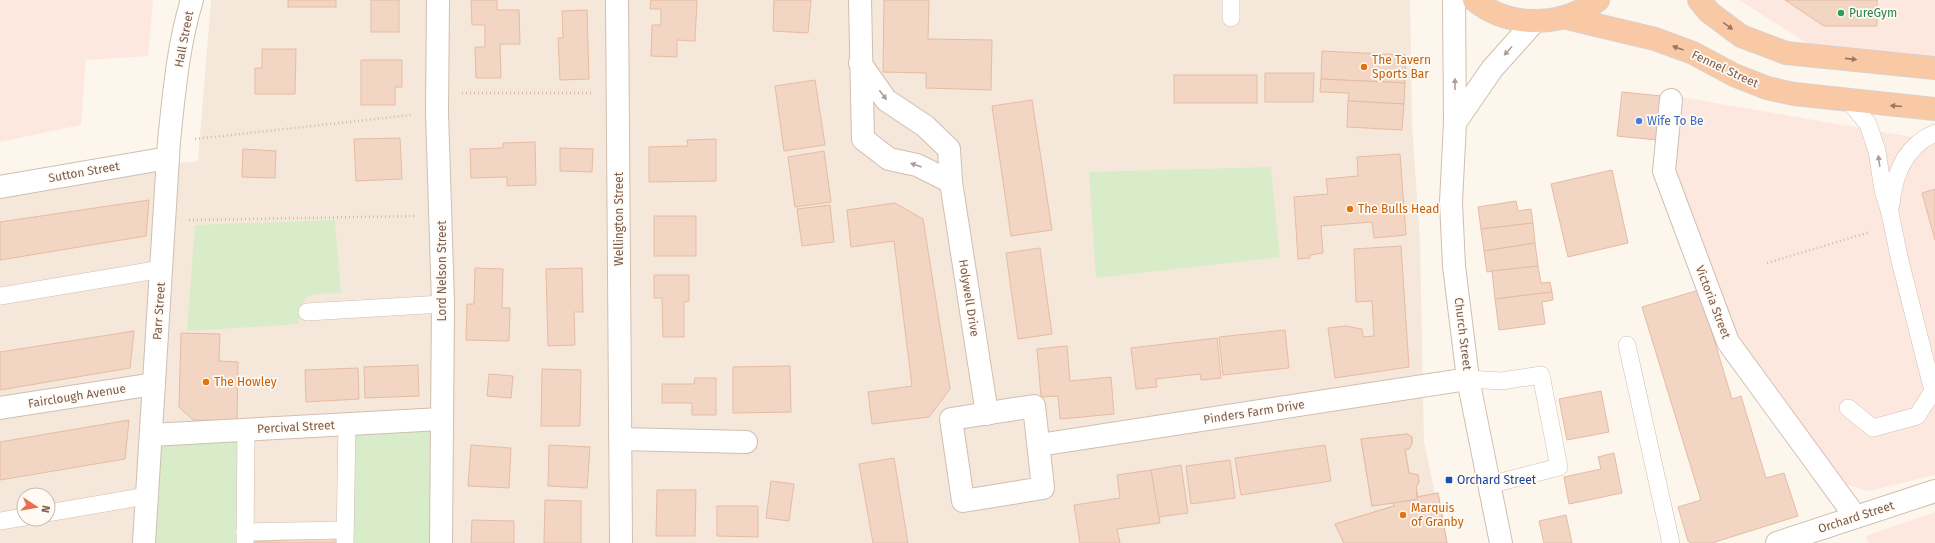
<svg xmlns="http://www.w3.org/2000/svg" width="1935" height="543" viewBox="0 0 1935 543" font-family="'Fira Sans',sans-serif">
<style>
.residential{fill:#f5e8da;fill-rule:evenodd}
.commercial{fill:#fde8e0}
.green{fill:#d8ecc9}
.building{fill:#f3d5c3;stroke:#e6bba3}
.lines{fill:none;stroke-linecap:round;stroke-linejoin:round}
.service-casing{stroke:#d1beb0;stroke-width:18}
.minor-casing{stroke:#d1beb0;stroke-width:24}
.tertiary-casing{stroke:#d1beb0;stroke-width:24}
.trunk-casing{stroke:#dad1cd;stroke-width:24}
.path{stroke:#d9b8a5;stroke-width:2.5;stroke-dasharray:1 3;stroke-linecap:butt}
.service{stroke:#fff;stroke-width:17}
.minor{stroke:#fff;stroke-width:22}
.tertiary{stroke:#fff;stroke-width:22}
.trunk{stroke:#f9c8a4;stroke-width:22}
.oneway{fill:#9a7763}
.oneway2{fill:#af9d94}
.leisure-dot{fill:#2e9e5b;stroke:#fffaf3;stroke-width:1.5}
.food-dot{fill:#e8710a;stroke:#fffaf3;stroke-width:1.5}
.shop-dot{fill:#3f7fe0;stroke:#fffaf3;stroke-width:1.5}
.transit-dot{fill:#1a4fb4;stroke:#fffaf3;stroke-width:1.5}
.labels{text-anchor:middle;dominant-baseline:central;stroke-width:3.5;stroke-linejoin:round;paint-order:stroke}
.leisure-label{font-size:12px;fill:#27864d;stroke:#fffaf3;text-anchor:start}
.street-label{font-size:12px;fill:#7a5c4d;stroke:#fffaf3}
.food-label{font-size:12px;fill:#c56008;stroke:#fffaf3;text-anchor:start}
.shop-label{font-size:12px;fill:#366cbe;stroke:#fffaf3;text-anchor:start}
.transit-label{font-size:12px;fill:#164399;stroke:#fffaf3;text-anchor:start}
</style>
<rect width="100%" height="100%" fill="#fdf6ec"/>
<!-- residential -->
<path class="residential" d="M211 0H1410L1412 123 1420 242 1424 441 1445 543H0V183L198 161ZM24 495H48V519H24Z"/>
<!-- commercial -->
<g class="commercial">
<polygon points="0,0 153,0 148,56 86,60 81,125 0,142"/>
<polygon points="1739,0 1935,0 1935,57 1810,45"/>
<polygon points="1681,97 1935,141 1935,475 1868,491 1836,481 1726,334 1670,179"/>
<polygon points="1935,512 1935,543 1868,543 1866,536"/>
</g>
<!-- green -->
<g class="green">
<polygon points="1271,167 1280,257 1096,278 1089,172"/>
<path d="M335 220 341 293C314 294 299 291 299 324L187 331 195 225Z"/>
<polygon points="441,419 441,543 345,543 347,424"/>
<polygon points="246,430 245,543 144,543 151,435"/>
</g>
<!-- building -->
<g class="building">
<rect x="288" y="0" width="48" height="7"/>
<rect x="371" y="0" width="28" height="32"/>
<polygon points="471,0 497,0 497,10 519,10 520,44 500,44 501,78 476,78 475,47 485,47 485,25 472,25"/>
<polygon points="651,0 697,0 695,41 677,40 677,57 651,56 652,25 661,25 661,9 650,9"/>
<polygon points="774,0 811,0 808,33 773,31"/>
<polygon points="884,0 929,0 928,39 992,40 991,90 926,88 926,73 883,72"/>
<polygon points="1785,0 1877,0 1877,26 1824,26"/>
<polygon points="587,10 589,79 560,80 558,38 563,38 562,11"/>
<polygon points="262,49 296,49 295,94 255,94 255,68 262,68"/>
<polygon points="1322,51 1406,55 1405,83 1321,79"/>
<polygon points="361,60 402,60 402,87 395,87 395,105 361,105"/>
<polygon points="1265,73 1314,73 1313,102 1265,102"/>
<rect x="1174" y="75" width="83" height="28"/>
<polygon points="1321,79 1405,83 1404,104 1348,101 1349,93 1320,92"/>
<polygon points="815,80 825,145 784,151 775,86"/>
<polygon points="1622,92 1662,96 1657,140 1617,136"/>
<polygon points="1032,100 1052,230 1011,236 992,106"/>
<polygon points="1348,101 1404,104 1402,130 1347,127"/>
<polygon points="400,138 402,179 356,181 354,139"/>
<polygon points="716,139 716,181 649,182 649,147 688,146 687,140"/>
<polygon points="535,142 536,185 507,186 507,177 471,178 470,149 503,148 503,143"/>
<polygon points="560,148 593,149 592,172 560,171"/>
<polygon points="243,149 276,151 275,178 242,177"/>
<polygon points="824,151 831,202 795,207 788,157"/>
<polygon points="1400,154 1406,235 1374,238 1372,222 1321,226 1323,253 1310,255 1310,258 1298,259 1294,197 1328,194 1326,179 1358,176 1357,157"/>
<polygon points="1612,170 1628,243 1568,257 1551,184"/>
<polygon points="1935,189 1935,240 1922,193"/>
<polygon points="149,200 146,236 0,260 0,222"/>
<polygon points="1516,201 1518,211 1531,209 1533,223 1481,229 1478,207"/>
<polygon points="895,203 923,219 950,389 929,417 872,424 868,392 912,386 894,241 851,247 847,210"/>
<polygon points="830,205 834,242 802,246 797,209"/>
<rect x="654" y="216" width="42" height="40"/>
<polygon points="1533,223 1535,243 1484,251 1481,229"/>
<polygon points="1535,243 1538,266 1487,272 1484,251"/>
<polygon points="1401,246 1409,367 1335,378 1328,328 1346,326 1362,329 1363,337 1374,336 1372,301 1356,302 1354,249"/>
<polygon points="1040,248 1052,334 1018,339 1006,253"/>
<polygon points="1538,266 1541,283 1550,282 1552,292 1495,299 1492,271"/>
<polygon points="475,268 503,269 502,308 510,308 509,341 466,340 467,304 474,304"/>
<polygon points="582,268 583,312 574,312 575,345 548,346 546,269"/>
<polygon points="654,275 689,275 689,301 684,302 684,337 663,337 662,298 654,298"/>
<polygon points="1699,290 1732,399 1741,396 1766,478 1784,473 1798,516 1712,543 1691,543 1688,541 1678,507 1701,500 1642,307"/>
<polygon points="1552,292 1553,300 1542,302 1545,324 1499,330 1495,299"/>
<polygon points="1285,330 1289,368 1223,375 1219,337"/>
<polygon points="134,331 130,368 0,390 0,352"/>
<polygon points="181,333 220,334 219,361 238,362 237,421 193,420 179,407"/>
<polygon points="1217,338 1221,378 1201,380 1200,374 1156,379 1157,387 1136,389 1131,348"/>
<polygon points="1067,346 1070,381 1111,377 1114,414 1060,419 1058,396 1041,397 1037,349"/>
<polygon points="418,365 419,396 365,398 364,367"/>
<polygon points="790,366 791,412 733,413 733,367"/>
<polygon points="358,368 359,399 306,402 305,370"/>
<polygon points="542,369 581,370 580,426 541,426"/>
<polygon points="489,374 513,376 511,398 487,396"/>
<polygon points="695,378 716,378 716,415 692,415 692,403 662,403 662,384 694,384"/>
<polygon points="1601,391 1609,432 1567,440 1559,399"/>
<polygon points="129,420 125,459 0,480 0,442"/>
<polygon points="1407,434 1412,437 1412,443 1409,449 1405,449 1409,473 1418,475 1419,482 1416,487 1418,499 1372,506 1361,439"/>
<polygon points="1407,434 1412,437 1412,443 1409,449 1405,449 1409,473 1418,475 1419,482 1416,487 1417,497 1438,493 1447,543 1344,543 1335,524 1394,506 1393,503 1372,506 1361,439"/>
<polygon points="471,445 511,448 509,488 468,486"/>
<polygon points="549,445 590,447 587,488 548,486"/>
<polygon points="1325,445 1331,481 1241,495 1235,458"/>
<polygon points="1614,453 1622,493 1569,504 1564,477 1601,469 1598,457"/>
<polygon points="894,458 908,543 873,543 859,464"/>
<polygon points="1230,460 1235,498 1191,504 1186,466"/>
<polygon points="1181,465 1188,513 1158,517 1151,470"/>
<polygon points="1151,470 1160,523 1117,529 1120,543 1080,543 1074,505 1120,498 1117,475"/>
<polygon points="771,481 794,484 789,521 766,518"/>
<polygon points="657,490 696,490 695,536 656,536"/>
<polygon points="1438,493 1447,543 1344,543 1335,524 1394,506 1393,503 1418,499 1417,497"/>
<polygon points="545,500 581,501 581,543 544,543"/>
<polygon points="717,506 758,506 758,537 717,536"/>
<polygon points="1566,515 1572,543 1544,543 1539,521"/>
<polygon points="472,520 514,521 514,543 471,543"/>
<polygon points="335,537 335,543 253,543 253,542"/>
</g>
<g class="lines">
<defs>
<g id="service">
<polyline points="1231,0 1231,18"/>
<path d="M1891 204C1894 174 1905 146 1935 133"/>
<polyline points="0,296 162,269"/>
<polyline points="307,312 443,304"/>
<polyline points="1627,345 1671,543"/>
<polyline points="1468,379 1501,381 1541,375 1559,467 1489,485"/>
<polyline points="1848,408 1873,428 1917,416 1933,391 1900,261 1890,213 1883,190 1877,151 1868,124 1849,101"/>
<polyline points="48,513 146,496"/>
<polyline points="0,521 24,517"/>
<polyline points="245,532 345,530"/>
<polyline points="245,543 246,430"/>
<polyline points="345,543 347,424"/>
</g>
<g id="minor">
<polyline points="438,0 437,112 443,304 441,543"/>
<polyline points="617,0 621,543"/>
<polyline points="860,0 863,139 889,159 917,165 951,182"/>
<polyline points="860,63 886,100 925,126 949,149 951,182 987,414"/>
<polyline points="1671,100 1664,171 1728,342 1855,516"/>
<polyline points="0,187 168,158"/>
<polygon points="1034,406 1043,488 963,501 951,419"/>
<polyline points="0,408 154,384"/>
<polyline points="151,435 441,419"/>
<polyline points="620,439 746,442"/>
<polyline points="1039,445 1468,379"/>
<path d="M144 543 169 141C174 94 178 45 192 0"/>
<polyline points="1777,543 1935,491"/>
</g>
<g id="tertiary">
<polyline points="1454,0 1455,123 1451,202 1454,266 1468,379 1501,543"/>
<polyline points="1455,123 1492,69 1534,22"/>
</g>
<g id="trunk">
<path d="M1474 0C1505 25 1548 27 1582 10 1588 7 1594 4 1598 0"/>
<polyline points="1699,0 1709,12 1741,36 1786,53 1935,68"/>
<polyline points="1567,18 1655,39 1693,53 1734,75 1767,88 1794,94 1935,109"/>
</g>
</defs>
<!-- service casing -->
<use href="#service" class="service-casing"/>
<!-- minor casing -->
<use href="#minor" class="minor-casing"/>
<!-- tertiary casing -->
<use href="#tertiary" class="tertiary-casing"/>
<!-- trunk casing -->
<use href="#trunk" class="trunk-casing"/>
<!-- path -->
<g class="path">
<polyline points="462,93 593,93"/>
<polyline points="195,139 411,115"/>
<polyline points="189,220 414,216"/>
<polyline points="1767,263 1870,232"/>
</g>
<!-- service -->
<use href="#service" class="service"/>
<!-- minor -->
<use href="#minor" class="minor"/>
<!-- tertiary -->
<use href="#tertiary" class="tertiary"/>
<!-- trunk -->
<use href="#trunk" class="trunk"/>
</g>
<!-- one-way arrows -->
<defs><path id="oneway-solid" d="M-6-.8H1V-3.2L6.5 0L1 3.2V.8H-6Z"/></defs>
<g class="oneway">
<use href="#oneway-solid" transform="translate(1728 26) rotate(36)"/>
<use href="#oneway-solid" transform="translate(1678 48) rotate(-160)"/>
<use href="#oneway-solid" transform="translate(1851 59) rotate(6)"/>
<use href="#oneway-solid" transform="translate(1896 106) rotate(-175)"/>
</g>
<g class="oneway2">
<use href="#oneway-solid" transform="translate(1508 51) rotate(132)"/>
<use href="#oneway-solid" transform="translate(1455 84) rotate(-90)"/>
<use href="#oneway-solid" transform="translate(883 95) rotate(53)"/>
<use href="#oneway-solid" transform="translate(1879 161) rotate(-98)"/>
<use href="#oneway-solid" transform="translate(916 165) rotate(-161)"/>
</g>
<!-- markers -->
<circle class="leisure-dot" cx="1841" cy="13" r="4"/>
<g class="food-dot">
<circle cx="1364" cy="67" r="4"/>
<circle cx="1350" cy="209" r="4"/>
<circle cx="206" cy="382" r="4"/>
<circle cx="1403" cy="515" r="4"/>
</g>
<circle class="shop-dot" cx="1639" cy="121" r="4"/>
<rect class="transit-dot" x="1445" y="476" width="8" height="8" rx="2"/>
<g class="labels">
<!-- leisure labels -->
<g class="leisure-label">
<text x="1849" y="13">PureGym</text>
</g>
<!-- street labels -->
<g class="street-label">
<text transform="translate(184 39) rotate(-79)">Hall Street</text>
<text transform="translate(1725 69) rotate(25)">Fennel Street</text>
<text transform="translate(84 172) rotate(-10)">Sutton Street</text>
<text transform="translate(619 219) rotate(-90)">Wellington Street</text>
<text transform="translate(442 271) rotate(-90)">Lord Nelson Street</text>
<text transform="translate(969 298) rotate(81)">Holywell Drive</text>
<text transform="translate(1713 302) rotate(69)">Victoria Street</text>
<text transform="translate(159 311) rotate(-86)">Parr Street</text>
<text transform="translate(1463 334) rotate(83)">Church Street</text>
<text transform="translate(77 396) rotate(-9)">Fairclough Avenue</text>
<text transform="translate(1254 412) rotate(-9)">Pinders Farm Drive</text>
<text transform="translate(296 427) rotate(-3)">Percival Street</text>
<text transform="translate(1856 517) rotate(-18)">Orchard Street</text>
</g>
<!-- food labels -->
<g class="food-label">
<text x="1372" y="60">The Tavern<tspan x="1372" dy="14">Sports Bar</tspan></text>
<text x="1358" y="209">The Bulls Head</text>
<text x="214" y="382">The Howley</text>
<text x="1411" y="508">Marquis<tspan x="1411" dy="14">of Granby</tspan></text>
</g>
<!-- shop labels -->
<g class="shop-label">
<text x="1647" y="121">Wife To Be</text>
</g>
<!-- transit labels -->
<g class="transit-label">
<text x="1457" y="480">Orchard Street</text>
</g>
</g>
<!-- north arrow -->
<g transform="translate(36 507) rotate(102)"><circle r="19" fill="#fffaf3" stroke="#cabbb1"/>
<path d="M0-3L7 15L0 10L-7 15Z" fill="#e76f51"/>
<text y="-6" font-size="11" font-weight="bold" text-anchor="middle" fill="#7a5c4d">N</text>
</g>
</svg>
